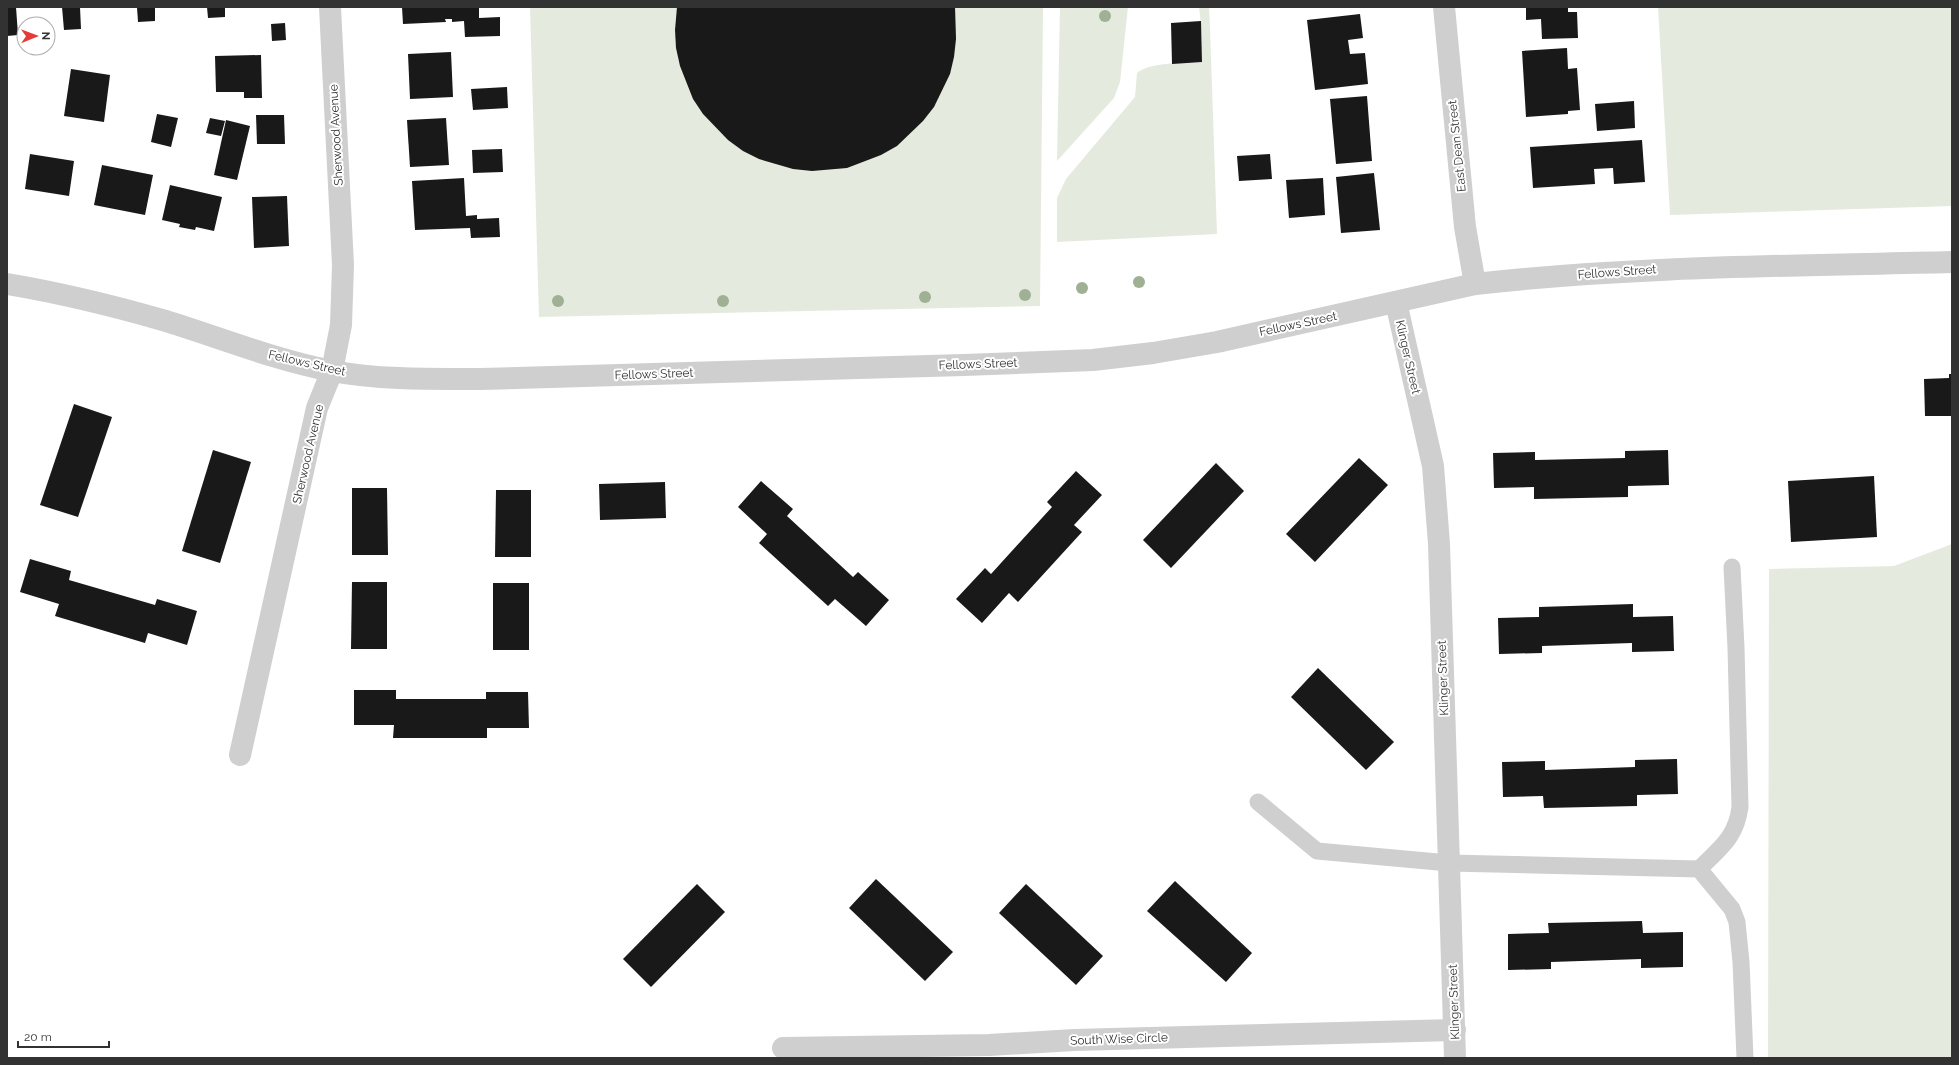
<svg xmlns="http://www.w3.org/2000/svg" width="1959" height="1065" viewBox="0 0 1959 1065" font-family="Raleway,sans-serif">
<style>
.green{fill:#e4ebde}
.building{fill:#191919}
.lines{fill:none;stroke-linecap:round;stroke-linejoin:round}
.service{stroke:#cfcfcf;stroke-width:17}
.minor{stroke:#cfcfcf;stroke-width:22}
.tertiary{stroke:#cfcfcf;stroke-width:22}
.tree{fill:#9fb095}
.labels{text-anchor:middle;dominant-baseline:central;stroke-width:4;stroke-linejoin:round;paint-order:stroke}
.street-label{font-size:12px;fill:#323232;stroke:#fff}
</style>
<rect width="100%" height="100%" fill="#fff"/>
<!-- green -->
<g class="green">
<polygon points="530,7 1043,7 1040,306 539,317"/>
<polygon points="1060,7 1128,7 1120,82 1114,98 1057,161"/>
<path d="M1199 7H1209L1210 28 1217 234 1057 242V198L1066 179 1135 97 1137 73C1149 62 1186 63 1202 62L1201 24Z"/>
<polygon points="1658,7 1952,7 1952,206 1670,215"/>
<polygon points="1952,544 1952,1058 1768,1058 1769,569 1894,566"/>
</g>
<!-- building -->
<g class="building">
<polygon points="7,7 16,7 18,35 7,36"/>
<polygon points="62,7 80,7 81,29 64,30"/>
<polygon points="137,7 155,7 155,21 138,22"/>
<polygon points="207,7 225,7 225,17 208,18"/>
<polygon points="402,7 479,7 479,18 500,17 500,36 465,37 464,21 452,22 452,19 445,19 446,22 403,24"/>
<polygon points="677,7 955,7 956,39 954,57 950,74 934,107 923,121 897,146 881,155 847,168 812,171 793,169 759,159 743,151 728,140 703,114 693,99 680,66 676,48 675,30"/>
<polygon points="1526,7 1568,7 1568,12 1577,12 1578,38 1542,39 1541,19 1526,20"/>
<polygon points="1360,14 1363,38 1348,40 1350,54 1365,53 1368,84 1315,90 1307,20"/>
<polygon points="1201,21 1202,62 1172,64 1171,23"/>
<polygon points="285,23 286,40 272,41 271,24"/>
<polygon points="1567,48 1568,69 1577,68 1580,110 1568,111 1568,114 1526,117 1522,51"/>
<polygon points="451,52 453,97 410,99 408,54"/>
<polygon points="261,55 262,98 244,98 244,92 216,92 215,56"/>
<polygon points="71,69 110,75 104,122 64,116"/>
<polygon points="507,87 508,108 473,110 471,89"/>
<polygon points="1367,96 1372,161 1336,164 1330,99"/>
<polygon points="1634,101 1635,128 1597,131 1595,104"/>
<polygon points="157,114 178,118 171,147 151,142"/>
<polygon points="256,115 284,115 285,144 257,144"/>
<polygon points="210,118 225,121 221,136 206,133"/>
<polygon points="446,118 449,165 410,167 407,120"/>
<polygon points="226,120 250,126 237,180 214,175"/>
<polygon points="1642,140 1645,182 1614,184 1613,168 1594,169 1595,184 1533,188 1530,147"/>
<polygon points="502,149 503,172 473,173 472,150"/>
<polygon points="30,154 74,161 69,196 25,189"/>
<polygon points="1270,154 1272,179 1239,181 1237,156"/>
<polygon points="102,165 153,175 145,215 94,205"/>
<polygon points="1374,173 1380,230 1341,233 1336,177"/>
<polygon points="464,178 466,216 477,215 477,219 499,218 500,237 471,238 470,228 415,230 412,181"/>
<polygon points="1323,178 1325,215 1289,218 1286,180"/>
<polygon points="170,185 222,197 214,231 196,227 195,230 179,227 180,224 162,220"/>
<polygon points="287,196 289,246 254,248 252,197"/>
<polygon points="1949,374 1952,374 1952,416 1925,416 1924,379 1949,378"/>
<polygon points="74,404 112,417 78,517 40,505"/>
<polygon points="213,450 251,462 220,563 182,551"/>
<polygon points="1668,450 1669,485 1628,486 1628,497 1534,499 1534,487 1494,488 1493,453 1535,452 1535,460 1625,458 1625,451"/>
<polygon points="1359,458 1388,485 1315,562 1286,534"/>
<polygon points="1216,463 1244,491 1171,568 1143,540"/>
<polygon points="1076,471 1102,495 1074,525 1082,532 1018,602 1009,593 982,623 956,599 985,568 991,574 1052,507 1047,502"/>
<polygon points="1874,476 1877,537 1791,542 1788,481"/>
<polygon points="761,481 793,509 787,516 853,577 858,572 889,600 866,626 835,599 828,606 759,543 767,534 738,507"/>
<polygon points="665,482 666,518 600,520 599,484"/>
<polygon points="352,488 387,488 388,555 352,555"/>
<polygon points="496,490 531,490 531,557 495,557"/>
<polygon points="30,559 71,571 69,580 155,605 157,599 197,611 187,645 148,633 145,643 55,616 59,604 20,592"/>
<polygon points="352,582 387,582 387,649 351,649"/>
<rect x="493" y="583" width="36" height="67"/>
<polygon points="1633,604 1633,617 1673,616 1674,651 1632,652 1632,643 1542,646 1542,653 1499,654 1498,618 1539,617 1539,607"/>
<polygon points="1318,668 1394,742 1366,770 1291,697"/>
<polygon points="354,690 396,690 396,699 486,699 486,692 528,692 529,728 487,728 487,738 393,738 394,725 354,725"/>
<polygon points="1677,759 1678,794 1637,795 1637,806 1544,808 1543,796 1503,797 1502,762 1545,761 1545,770 1635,767 1635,760"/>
<polygon points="876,879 953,952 925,981 849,908"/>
<polygon points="1175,881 1252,953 1226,982 1147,911"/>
<polygon points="697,884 725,912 651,987 623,959"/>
<polygon points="1026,884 1103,956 1076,985 999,913"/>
<polygon points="1642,921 1643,933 1683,932 1683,967 1641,968 1641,959 1551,962 1551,969 1508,970 1508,934 1549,933 1548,923"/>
</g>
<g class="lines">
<!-- service -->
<g class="service">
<polyline points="1258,802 1317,851 1449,863 1699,869 1732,909 1737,922 1741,962 1745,1058"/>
<path d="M1699 869C1720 848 1736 838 1740 807L1736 648 1732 567"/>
</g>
<!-- minor -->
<g class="minor">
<polyline points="1444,7 1465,227 1475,284"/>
<polyline points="1396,302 1433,466 1439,544 1455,1058"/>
<polyline points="240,755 317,408 332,371 341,325 343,265 330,7"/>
<polyline points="783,1048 989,1045 1074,1040 1455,1030"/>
</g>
<!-- tertiary -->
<path class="tertiary" d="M7 284C61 293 114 306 166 321 221 338 275 360 332 371 380 380 431 379 480 379L964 365 1093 360 1153 353 1217 342 1475 284C1634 266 1793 266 1952 262"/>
</g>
<!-- trees -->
<g class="tree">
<circle cx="1105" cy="16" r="6"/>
<circle cx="1139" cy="282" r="6"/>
<circle cx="1082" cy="288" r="6"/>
<circle cx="1025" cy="295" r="6"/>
<circle cx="925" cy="297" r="6"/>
<circle cx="558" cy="301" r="6"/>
<circle cx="723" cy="301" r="6"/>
</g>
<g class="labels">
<!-- street labels -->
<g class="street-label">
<text transform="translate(336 135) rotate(-93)">Sherwood Avenue</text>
<text transform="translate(1457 146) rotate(-96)">East Dean Street</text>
<text transform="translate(1617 272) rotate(-4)">Fellows Street</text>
<text transform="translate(1298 324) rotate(-12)">Fellows Street</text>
<text transform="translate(1408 357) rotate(77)">Klinger Street</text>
<text transform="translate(307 363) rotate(13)">Fellows Street</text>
<text transform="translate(978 364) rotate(-2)">Fellows Street</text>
<text transform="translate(654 374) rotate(-2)">Fellows Street</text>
<text transform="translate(308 454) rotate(-77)">Sherwood Avenue</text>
<text transform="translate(1443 678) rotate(-92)">Klinger Street</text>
<text transform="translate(1454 1002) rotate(-92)">Klinger Street</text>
<text transform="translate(1119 1039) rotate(-2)">South Wise Circle</text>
</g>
</g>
<!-- border -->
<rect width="1959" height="1065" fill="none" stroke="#323232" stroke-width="16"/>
<!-- north arrow -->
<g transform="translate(36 36) rotate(89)"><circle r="19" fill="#ffffff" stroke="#adadad"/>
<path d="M0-3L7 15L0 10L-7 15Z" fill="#e53a38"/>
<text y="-6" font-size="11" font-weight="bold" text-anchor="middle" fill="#323232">N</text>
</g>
<!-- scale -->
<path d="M18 1041v6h91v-6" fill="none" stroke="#323232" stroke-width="2"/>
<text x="24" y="1041" font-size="12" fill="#323232" stroke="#ffffff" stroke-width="3" paint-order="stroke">20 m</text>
</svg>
